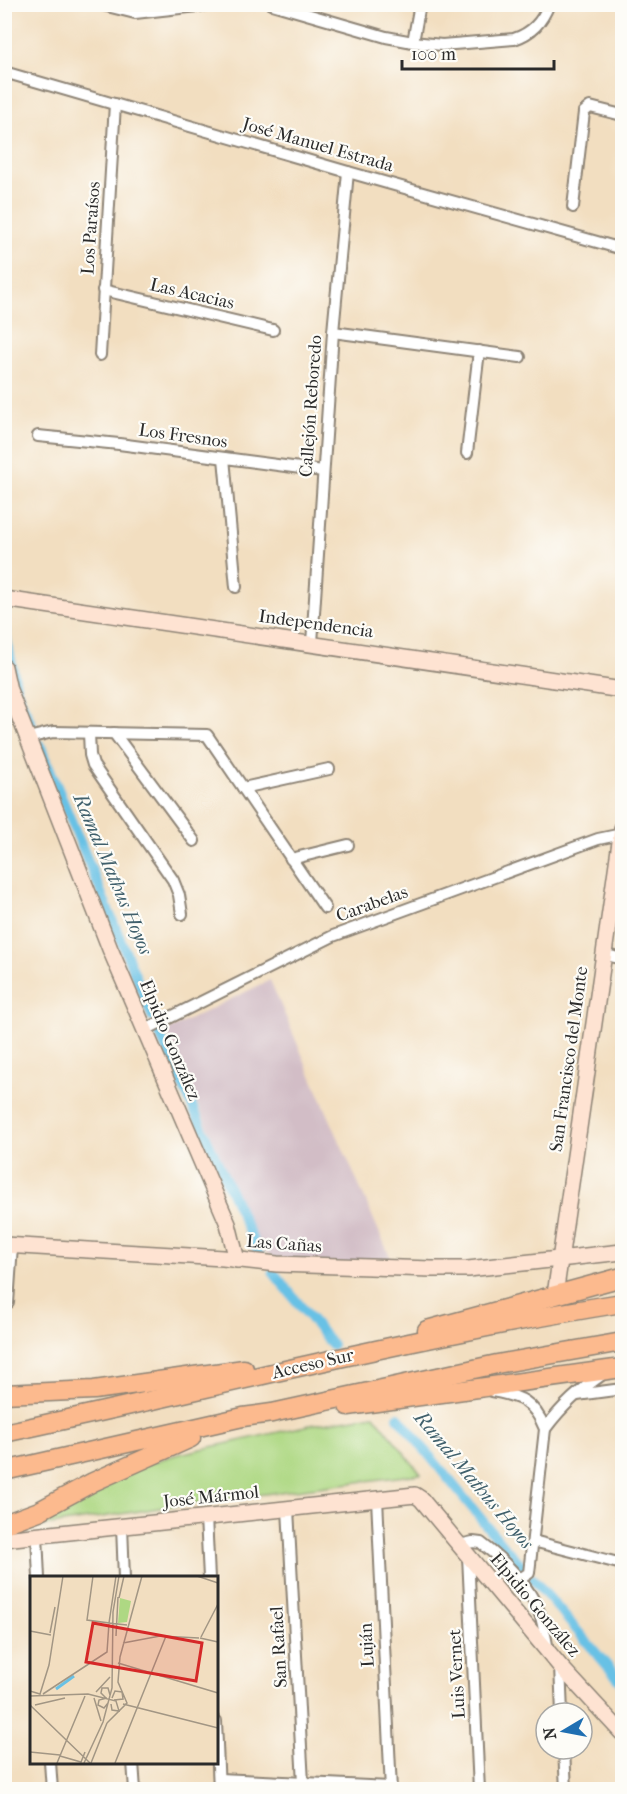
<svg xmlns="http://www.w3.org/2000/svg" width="627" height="1794" viewBox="0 0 627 1794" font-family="'IM FELL French Canon',serif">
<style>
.industrial{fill:#d2bdc6}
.green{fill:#aed883;stroke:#6c8257;stroke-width:1.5}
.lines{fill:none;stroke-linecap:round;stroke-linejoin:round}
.canal{stroke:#68c1e5;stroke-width:10}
.street-casing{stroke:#8e8476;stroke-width:14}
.secondary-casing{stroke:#8e8476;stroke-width:18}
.highway-casing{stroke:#8e8476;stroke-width:21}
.street{stroke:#fff;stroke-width:10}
.secondary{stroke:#fee3d2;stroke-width:15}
.highway{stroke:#fcba8e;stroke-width:18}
.labels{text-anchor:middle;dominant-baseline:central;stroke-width:4.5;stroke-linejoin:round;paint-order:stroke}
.street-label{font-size:18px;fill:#2b2b2b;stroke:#fdfcf7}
.water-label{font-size:20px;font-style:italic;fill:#40606c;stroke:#fdfcf7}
.inset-river{fill:none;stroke:#68c1e5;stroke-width:3}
.inset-road{fill:none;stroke:#a29684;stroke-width:1.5}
.view{fill:#d62828;fill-opacity:0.15;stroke:#d62828;stroke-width:3}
.inset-edge{fill:none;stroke:#2b2b2b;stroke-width:3}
</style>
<rect width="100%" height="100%" fill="#fdfcf7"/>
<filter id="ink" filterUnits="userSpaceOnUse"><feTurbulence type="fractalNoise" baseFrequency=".0167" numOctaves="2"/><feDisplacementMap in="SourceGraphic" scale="12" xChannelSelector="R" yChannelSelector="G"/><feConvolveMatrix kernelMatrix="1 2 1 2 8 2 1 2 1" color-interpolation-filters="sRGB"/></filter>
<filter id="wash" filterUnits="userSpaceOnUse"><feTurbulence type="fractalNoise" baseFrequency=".008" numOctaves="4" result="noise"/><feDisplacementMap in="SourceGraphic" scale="24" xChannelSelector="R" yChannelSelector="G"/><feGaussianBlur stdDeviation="1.35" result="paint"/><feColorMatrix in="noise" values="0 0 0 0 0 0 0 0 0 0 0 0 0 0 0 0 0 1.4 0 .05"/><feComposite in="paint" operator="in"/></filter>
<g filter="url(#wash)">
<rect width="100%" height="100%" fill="#f2dec0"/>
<!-- industrial -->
<polygon class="industrial" points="270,980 297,1043 394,1266 278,1261 259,1247 166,1031"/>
<!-- green -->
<polygon class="green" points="374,1415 421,1474 179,1505 5,1532 53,1513 94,1493 136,1467 175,1455 310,1425"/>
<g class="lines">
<!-- canal -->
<g class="canal">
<polyline points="4,626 17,691 33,728"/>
<polyline points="40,745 152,1016"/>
<polyline points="159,1033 259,1254"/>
<polyline points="273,1272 332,1345"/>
<polyline points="398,1417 504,1547 523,1566"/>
<polyline points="533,1579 622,1683"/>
</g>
</g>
</g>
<g filter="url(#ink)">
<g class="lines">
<defs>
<g id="street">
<polyline points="99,4 135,13 216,4"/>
<polyline points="272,4 386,37 413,42 420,4"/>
<path d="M413 42 442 45 514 39C532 33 542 22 549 4"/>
<polyline points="4,72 348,172 622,249"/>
<polyline points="573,207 584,112 590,107 622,115"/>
<polyline points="103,290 273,330"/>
<polyline points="333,332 520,357"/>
<polyline points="100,355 115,104"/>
<polyline points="38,436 119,444 323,471"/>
<polyline points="467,453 479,351"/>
<polyline points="224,458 236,587"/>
<polyline points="312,643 333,332 348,172"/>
<polyline points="89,733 90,755 93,765 173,880 179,895 182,914"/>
<polyline points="114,733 194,841"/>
<polyline points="28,738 53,732 207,735 325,908"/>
<polyline points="243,788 329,769"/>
<polyline points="291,859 348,845"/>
<polyline points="603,954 622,959"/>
<polyline points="145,1030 333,936 598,839 622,834"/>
<polyline points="8,1303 12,1246"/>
<path d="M492 1391C520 1396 534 1401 545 1429L529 1573 520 1579"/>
<polyline points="577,1395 622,1389"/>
<path d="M545 1429C563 1405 579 1391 603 1374"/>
<polyline points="377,1499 391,1790"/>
<polyline points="288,1509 303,1783"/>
<polyline points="206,1517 209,1578"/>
<polyline points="122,1526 124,1578"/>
<polyline points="37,1535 39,1578"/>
<polyline points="533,1541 622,1564"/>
<path d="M459 1545 473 1542 481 1543C506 1562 531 1587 541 1617 544 1628 546 1639 548 1650"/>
<polyline points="468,1556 479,1790"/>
<polyline points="560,1666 562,1713"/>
<polyline points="216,1721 219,1790"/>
<polyline points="564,1749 566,1790"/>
<polyline points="50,1762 52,1790"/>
<polyline points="133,1762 135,1790"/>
<polyline points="219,1779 390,1787"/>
</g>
<g id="secondary">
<polyline points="4,599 622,690"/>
<polyline points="4,667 9,690 110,949 228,1224 237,1260"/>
<polyline points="4,1245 223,1258 277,1264 432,1269 468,1269 622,1252"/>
<polyline points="555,1295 622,828"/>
<polyline points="4,1539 415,1495 421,1499 560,1666 622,1733"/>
</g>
<g id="highway">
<polyline points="427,1330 622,1277"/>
<polyline points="4,1394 94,1390 244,1369"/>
<polyline points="348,1406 622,1368"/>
<path d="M4 1433C210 1389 415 1336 622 1303"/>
<polyline points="4,1471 243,1417 272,1413 497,1364 622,1342"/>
<polyline points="4,1524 39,1511 93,1482 191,1438"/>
</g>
</defs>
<!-- street casing -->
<use href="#street" class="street-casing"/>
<!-- secondary casing -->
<use href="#secondary" class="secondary-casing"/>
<!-- highway casing -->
<use href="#highway" class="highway-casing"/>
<!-- street -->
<use href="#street" class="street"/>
<!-- secondary -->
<use href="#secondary" class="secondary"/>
<!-- highway -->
<use href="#highway" class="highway"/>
</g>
</g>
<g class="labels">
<!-- street labels -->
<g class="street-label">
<text transform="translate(318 145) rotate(16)">José Manuel Estrada</text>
<text transform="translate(91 228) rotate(-86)">Los Paraísos</text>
<text transform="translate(192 294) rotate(13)">Las Acacias</text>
<text transform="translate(311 406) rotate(-86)">Callejón Reboredo</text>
<text transform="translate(183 436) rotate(8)">Los Fresnos</text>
<text transform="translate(316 624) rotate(8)">Independencia</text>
<text transform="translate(372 904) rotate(-20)">Carabelas</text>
<text transform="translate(170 1040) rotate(67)">Elpidio González</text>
<text transform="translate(569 1059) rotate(-82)">San Francisco del Monte</text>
<text transform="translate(284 1244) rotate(4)">Las Cañas</text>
<text transform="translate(313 1364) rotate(-13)">Acceso Sur</text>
<text transform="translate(211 1497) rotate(-6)">José Mármol</text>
<text transform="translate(535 1605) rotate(50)">Elpidio González</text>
<text transform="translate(367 1645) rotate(-93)">Luján</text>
<text transform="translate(279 1647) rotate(-93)">San Rafael</text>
<text transform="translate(457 1674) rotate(-93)">Luis Vernet</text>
</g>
<!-- water labels -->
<g class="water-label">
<text transform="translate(113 874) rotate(67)">Ramal Mathus Hoyos</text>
<text transform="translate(474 1480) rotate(50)">Ramal Mathus Hoyos</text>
</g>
</g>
<!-- overview -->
<g transform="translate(30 1576)">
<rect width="188" height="188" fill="#f2dec0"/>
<path d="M90 22 101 25 97 46 88 47Z" fill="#aed883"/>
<path class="inset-river" d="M26 113 44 100"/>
<path class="inset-road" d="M86 0 79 47 97 49M167 0 188 7M89 22 94 0M0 55 21 59M20 57 25 31M86 60 88 21M171 61 188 28M170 62 188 66M93 67 130 60 169 62M88 87 188 117M0 115 10 118 19 89 33 0M66 116 80 101M13 118 77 76 79 47 57 44 63 0M0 120 58 118 86 125 89 135 82 134 81 128M64 122 71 145M76 122 71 117 72 112H78L80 119M77 122 69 124 68 129 74 132 78 127M82 122 85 115 92 116 93 123 84 124M93 128 188 152M0 129 60 187M5 129 35 122M77 147 97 127 88 106 90 81 112 0M0 176 30 179M30 180 51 186 55 176M27 187 55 120M54 187 73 146 82 112 83 36 89 0M61 187 77 147M85 187 136 60"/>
<path class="view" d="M63 47 172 67 166 105 56 86Z"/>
<rect width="188" height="188" class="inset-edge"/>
</g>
<!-- margin -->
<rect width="627" height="1794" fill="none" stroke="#fdfcf7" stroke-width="24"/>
<!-- north arrow -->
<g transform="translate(564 1731) rotate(260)"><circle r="28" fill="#fdfcf7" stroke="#a9a8a5" stroke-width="1.5"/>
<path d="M0-4.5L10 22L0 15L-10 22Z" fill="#1f6fb2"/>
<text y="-9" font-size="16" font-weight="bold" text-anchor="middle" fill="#2b2b2b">N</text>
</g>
<!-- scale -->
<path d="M402 60v9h152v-9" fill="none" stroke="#2b2b2b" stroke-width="3"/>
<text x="411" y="60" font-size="18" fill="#2b2b2b" stroke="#fdfcf7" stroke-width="4.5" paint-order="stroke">100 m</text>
</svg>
